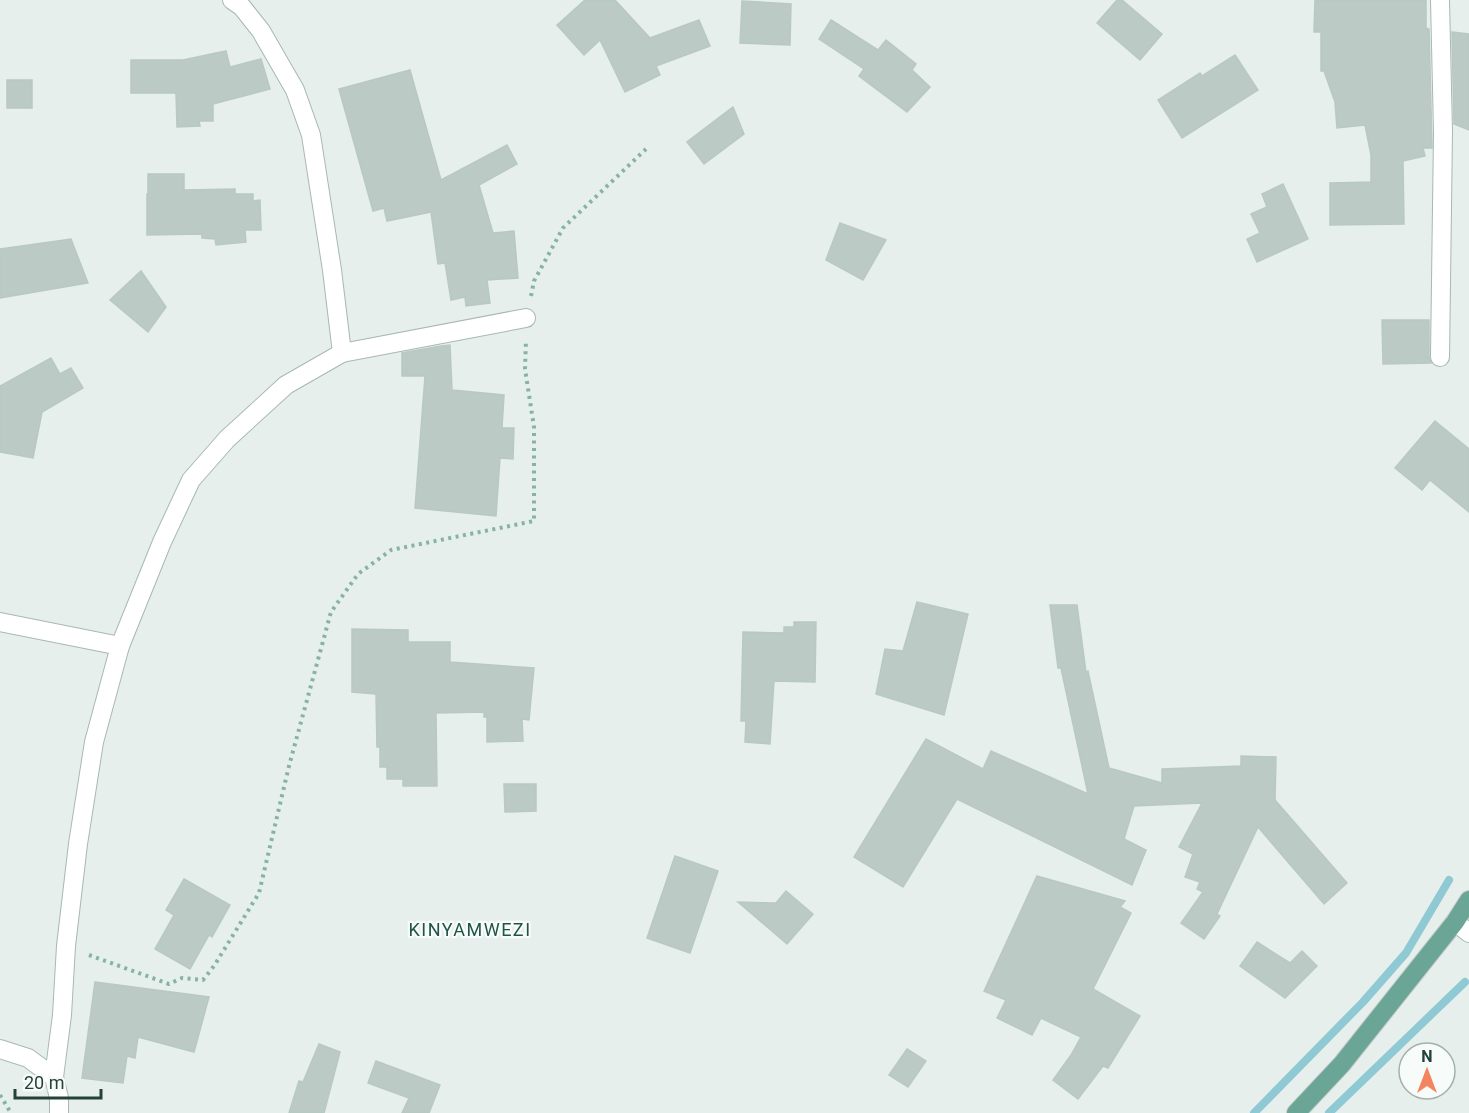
<svg xmlns="http://www.w3.org/2000/svg" width="1469" height="1113" viewBox="0 0 1469 1113" font-family="Roboto,sans-serif">
<style>
.lines{fill:none;stroke-linecap:round;stroke-linejoin:round}
.stream{stroke:#8ec9d4;stroke-width:8}
.building{fill:#bbcac4;stroke:#b8c9c2;stroke-width:1.5}
.street-casing{stroke:#a8b8b2;stroke-width:20}
.primary-casing{stroke:#c2cac8;stroke-width:20}
.path{stroke:#86b3a5;stroke-width:4;stroke-dasharray:3 4.5;stroke-linecap:butt}
.street{stroke:#fff;stroke-width:18}
.primary{stroke:#6aa596;stroke-width:18}
.labels{text-anchor:middle;dominant-baseline:central;stroke-width:4.5;stroke-linejoin:round;paint-order:stroke}
.quarter-label{font-size:18px;letter-spacing:1.5px;fill:#1f5548;stroke:#f7fbf9}
</style>
<rect width="100%" height="100%" fill="#e6efeb"/>
<g class="lines">
<!-- stream -->
<g class="stream">
<polyline points="1254,1113 1363,1002 1406,953 1449,880"/>
<polyline points="1329,1113 1465,982"/>
</g>
</g>
<!-- building -->
<g class="building">
<polygon points="585,0 615,0 650,38 699,20 710,46 656,66 660,75 625,92 600,40 584,55 557,25"/>
<polygon points="1117,0 1122,0 1162,34 1140,60 1097,23"/>
<polygon points="1315,0 1426,0 1426,28 1429,29 1432,148 1423,148 1425,156 1403,161 1404,224 1330,225 1330,183 1371,182 1371,155 1365,125 1337,128 1335,102 1324,71 1321,71 1321,32 1314,32"/>
<polygon points="742,1 791,4 790,45 740,43"/>
<polygon points="831,20 878,50 886,40 916,64 912,70 930,87 907,112 859,76 864,69 819,39"/>
<polygon points="1452,32 1469,34 1469,130 1454,124"/>
<polygon points="226,51 230,67 261,59 270,89 213,104 213,121 199,121 200,126 177,127 176,93 131,93 131,60 183,60"/>
<polygon points="1235,55 1258,90 1182,138 1158,100 1200,73 1202,76"/>
<polygon points="410,70 441,180 507,145 517,164 479,185 493,233 514,231 518,278 487,280 490,303 466,306 465,297 451,300 445,263 438,264 431,212 387,221 384,208 373,211 339,89"/>
<rect x="7" y="80" width="25" height="28"/>
<polygon points="733,107 744,134 704,164 687,142"/>
<polygon points="148,174 184,174 184,190 235,189 235,194 253,194 253,201 260,200 261,230 245,230 246,242 216,245 215,239 202,238 202,234 147,235 147,194 148,194"/>
<polygon points="1283,184 1308,239 1257,262 1247,239 1260,233 1251,214 1267,207 1262,194"/>
<polygon points="840,223 886,240 863,280 826,260"/>
<polygon points="71,239 88,283 0,298 0,249"/>
<polygon points="141,271 166,307 148,332 110,300"/>
<polygon points="1382,320 1429,320 1429,357 1431,363 1383,364"/>
<polygon points="450,345 452,390 504,395 502,428 514,428 513,459 500,458 496,516 415,508 425,376 402,376 402,353 441,346"/>
<polygon points="51,358 60,374 71,368 83,388 42,412 33,458 0,452 0,386"/>
<polygon points="1435,421 1469,449 1469,512 1430,480 1422,490 1395,468"/>
<polygon points="917,602 968,614 944,715 876,694 885,649 903,651"/>
<polygon points="1050,605 1077,605 1086,672 1088,671 1109,768 1162,783 1162,769 1241,766 1241,756 1276,757 1275,800 1347,883 1324,904 1258,827 1217,914 1220,916 1204,939 1181,923 1203,892 1197,889 1200,882 1185,877 1193,854 1179,847 1202,803 1134,806 1124,839 1146,850 1132,885 957,799 903,887 854,857 926,739 983,769 991,751 1088,794 1061,668 1058,668"/>
<polygon points="794,622 816,622 815,682 774,681 770,744 745,742 746,721 741,721 743,632 784,633 784,627 794,627"/>
<polygon points="352,629 408,630 408,642 450,642 450,662 534,668 529,720 522,719 523,741 487,742 487,717 484,717 484,712 436,713 437,786 403,786 403,779 387,779 387,767 380,767 380,747 377,747 376,694 352,692"/>
<polygon points="504,784 536,784 536,811 505,812"/>
<polygon points="675,856 718,871 690,953 647,938"/>
<polygon points="1037,876 1125,901 1120,907 1131,913 1093,989 1140,1016 1108,1068 1103,1066 1078,1099 1053,1080 1071,1055 1081,1037 1041,1018 1032,1035 997,1018 1006,1000 984,991"/>
<polygon points="184,879 230,905 212,937 209,935 190,969 155,949 174,915 166,910"/>
<polygon points="786,891 813,914 787,944 738,902 776,903"/>
<polygon points="1257,942 1290,963 1302,951 1317,966 1285,998 1240,966"/>
<polygon points="95,982 209,997 194,1052 138,1037 135,1058 127,1056 123,1083 82,1078"/>
<polygon points="319,1044 340,1052 324,1113 289,1113 299,1081 303,1082"/>
<polygon points="907,1049 926,1061 908,1087 889,1075"/>
<polygon points="376,1061 440,1085 429,1113 402,1113 409,1098 368,1083"/>
</g>
<g class="lines">
<defs>
<g id="street">
<polyline points="232,0 242,7 261,31 295,90 311,135 332,270 342,353"/>
<polyline points="1440,0 1443,132 1440,357"/>
<polyline points="0,622 120,646"/>
<polyline points="1455,922 1469,933"/>
<polyline points="0,1049 28,1058 54,1077 59,1098 59,1113"/>
<polyline points="54,1077 62,1015 66,946 78,844 94,742 120,646 162,542 191,480 227,439 286,385 342,353 526,318"/>
</g>
<polyline id="primary" points="1296,1113 1342,1064 1455,922 1469,900"/>
</defs>
<!-- street casing -->
<use href="#street" class="street-casing"/>
<!-- primary casing -->
<use href="#primary" class="primary-casing"/>
<!-- path -->
<g class="path">
<polyline points="531,296 534,281 563,228 646,149"/>
<polyline points="89,955 169,984 182,978 203,980 214,966 259,893 289,766 331,612 358,574 391,550 534,521 534,427 525,369 526,340"/>
<polyline points="0,1095 11,1113"/>
</g>
<!-- street -->
<use href="#street" class="street"/>
<!-- primary -->
<use href="#primary" class="primary"/>
</g>
<g class="labels">
<!-- quarter labels -->
<g class="quarter-label">
<text x="470" y="929">KINYAMWEZI</text>
</g>
</g>
<!-- north arrow -->
<g transform="translate(1427 1071)"><circle r="28" fill="#f7fbf9" stroke="#a3b1ad" stroke-width="1.5"/>
<path d="M0-4.5L10 22L0 15L-10 22Z" fill="#f4845f"/>
<text y="-9" font-size="16" font-weight="bold" text-anchor="middle" fill="#24423a">N</text>
</g>
<!-- scale -->
<path d="M15 1089v9h86v-9" fill="none" stroke="#24423a" stroke-width="3"/>
<text x="24" y="1089" font-size="18" fill="#24423a" stroke="#f7fbf9" stroke-width="4.5" paint-order="stroke">20 m</text>
</svg>
